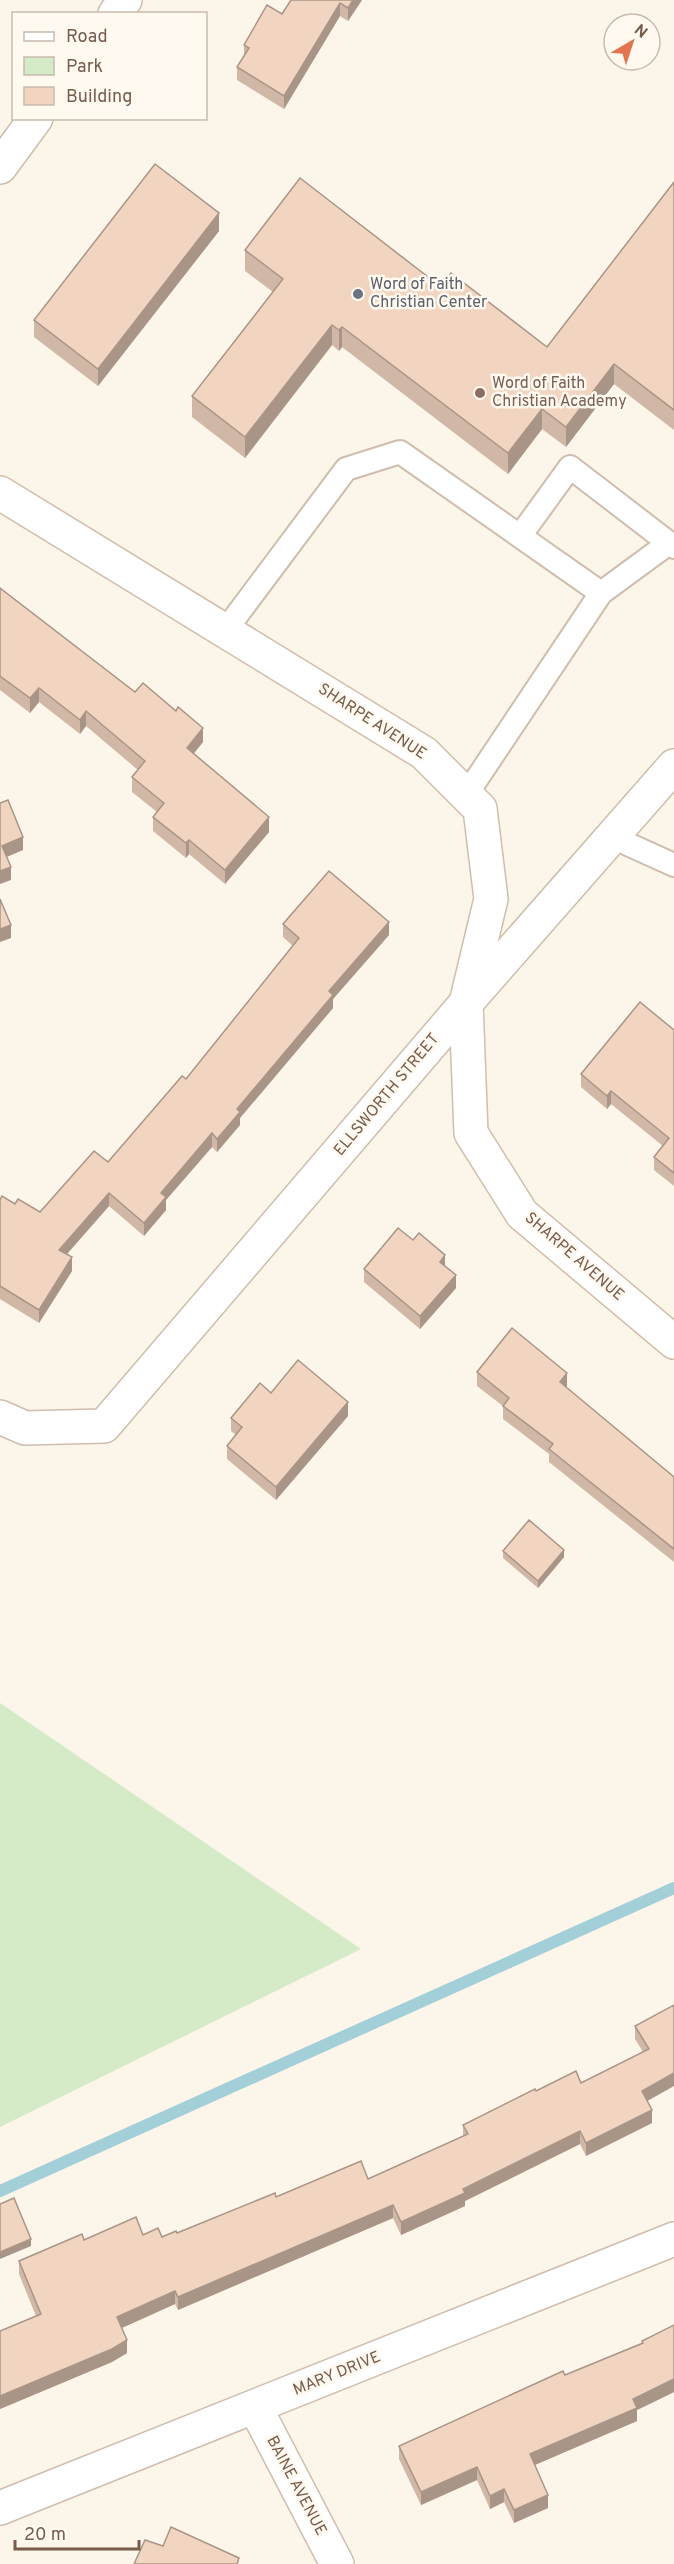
<svg xmlns="http://www.w3.org/2000/svg" width="674" height="2564" viewBox="0 0 674 2564" font-family="Overpass,sans-serif">
<style>
.green{fill:#d5ebc7}
.lines{fill:none;stroke-linecap:round;stroke-linejoin:round}
.stream{stroke:#a3cfd8;stroke-width:12}
.lane-casing{stroke:#cfbdae;stroke-width:26}
.street-casing{stroke:#cfbdae;stroke-width:36}
.secondary-casing{stroke:#d2beac;stroke-width:36}
.lane{stroke:#fff;stroke-width:22}
.street{stroke:#fff;stroke-width:33}
.secondary{stroke:#fff;stroke-width:33}
.wall{fill:#d0b7a6}
.shaded-wall{fill:#a99587}
.building{fill:#f2d5c1;stroke:#a99587;stroke-width:1.5}
.worship-dot{fill:#6b7280;stroke:#fff9f0;stroke-width:2}
.education-dot{fill:#8d6e63;stroke:#fff9f0;stroke-width:2}
.labels{text-anchor:middle;dominant-baseline:central;stroke-width:5;stroke-linejoin:round;paint-order:stroke}
.worship-label{font-size:16px;fill:#5b616d;stroke:#fff9f0;text-anchor:start}
.education-label{font-size:16px;fill:#785e54;stroke:#fff9f0;text-anchor:start}
.street-label{font-size:16px;fill:#775c4c;stroke:#fff9f0}
</style>
<rect width="100%" height="100%" fill="#fcf5e9"/>
<!-- green -->
<polygon class="green" points="0,1703 361,1949 0,2127"/>
<g class="lines">
<!-- stream -->
<polyline class="stream" points="0,2191 674,1888"/>
<defs>
<g id="lane">
<polyline points="520,536 570,467 669,543"/>
<polyline points="225,631 346,469 400,452 601,593"/>
<polyline points="466,795 601,593 669,543 674,547"/>
<polyline points="612,837 674,865"/>
</g>
<g id="street">
<polyline points="115,14 125,0"/>
<polyline points="0,167 36,118"/>
<polyline points="0,1417 25,1428 104,1426 466,1003 674,766"/>
<polyline points="255,2407 337,2564"/>
<polyline points="0,2508 674,2239"/>
</g>
<polyline id="secondary" points="0,493 424,753 480,809 491,899 466,1003 471,1133 522,1214 674,1342"/>
</defs>
<!-- lane casing -->
<use href="#lane" class="lane-casing"/>
<!-- street casing -->
<use href="#street" class="street-casing"/>
<!-- secondary casing -->
<use href="#secondary" class="secondary-casing"/>
<!-- lane -->
<use href="#lane" class="lane"/>
<!-- street -->
<use href="#street" class="street"/>
<!-- secondary -->
<use href="#secondary" class="secondary"/>
</g>
<!-- wall -->
<g class="wall">
<polygon points="291,0 362,0 348,21 340,16 284,109 237,80 237,67 244,56 244,45 282,14"/>
<polygon points="674,182 674,430 614,384 566,447 542,429 508,474 342,347 339,351 332,345 245,458 192,417 192,396 273,292 245,271 245,250 441,287 547,347"/>
<polygon points="219,231 98,386 34,337 34,320"/>
<polygon points="0,588 135,692 203,742 193,754 269,832 225,884 189,854 186,858 153,831 153,817 157,812 132,792 132,777 138,770 86,726 80,734 39,702 30,713 0,690"/>
<polygon points="283,924 389,935 333,999 333,1008 240,1118 240,1125 217,1152 212,1147 166,1200 166,1210 144,1236 109,1206 67,1254 72,1271 39,1323 0,1299 0,1200 40,1212 108,1162 186,1079 293,946 283,937"/>
<polygon points="674,1030 674,1186 654,1170 654,1157 663,1146 611,1104 607,1109 581,1087 581,1074"/>
<polygon points="445,1266 456,1288 420,1329 364,1282 364,1269"/>
<polygon points="477,1372 567,1386 566,1388 674,1477 674,1562 549,1462 549,1454 503,1419 503,1406 477,1386"/>
<polygon points="271,1393 348,1416 276,1500 227,1459 227,1446 236,1435 231,1431 231,1418"/>
<polygon points="503,1551 564,1557 538,1588 503,1558"/>
<polygon points="674,2005 647,2101 652,2123 586,2156 580,2144 465,2201 465,2206 401,2235 393,2218 178,2310 175,2304 122,2328 127,2353 112,2362 0,2409 0,2331 36,2316 19,2274 19,2261 84,2240 143,2235 162,2237 177,2233 276,2197 368,2179 463,2136 463,2125 536,2091 581,2083 643,2052 635,2039 635,2026"/>
<polygon points="674,2325 674,2392 637,2410 637,2421 535,2465 548,2508 514,2523 504,2502 490,2509 477,2480 421,2505 399,2459 399,2446 642,2343 642,2341"/>
</g>
<!-- shaded-wall -->
<g class="shaded-wall">
<polygon points="353,0 362,0 348,21 348,8"/>
<polygon points="340,3 340,16 284,109 284,96"/>
<polygon points="219,213 219,231 98,386 98,369"/>
<polygon points="332,325 332,345 245,458 245,437"/>
<polygon points="342,327 342,347 339,351 339,330"/>
<polygon points="614,364 614,384 566,447 566,427"/>
<polygon points="542,409 542,429 508,474 508,453"/>
<polygon points="39,688 39,702 30,713 30,698"/>
<polygon points="86,711 86,726 80,734 80,720"/>
<polygon points="203,728 203,742 187,762 187,748"/>
<polygon points="269,817 269,832 225,884 225,870"/>
<polygon points="23,837 23,850 2,859 2,846"/>
<polygon points="189,840 189,854 186,858 186,843"/>
<polygon points="11,867 11,880 0,884 0,871"/>
<polygon points="389,922 389,935 333,999 333,1008 240,1118 240,1125 217,1152 217,1139 237,1109 329,991"/>
<polygon points="11,925 11,938 0,942 0,929"/>
<polygon points="611,1091 611,1104 607,1109 607,1096"/>
<polygon points="212,1133 212,1147 166,1200 166,1210 144,1236 144,1223 161,1193"/>
<polygon points="109,1193 109,1206 59,1263 59,1250"/>
<polygon points="445,1255 445,1268 440,1262"/>
<polygon points="72,1257 72,1271 39,1323 39,1310"/>
<polygon points="456,1275 456,1288 420,1329 420,1316"/>
<polygon points="567,1373 567,1386 560,1395 560,1382"/>
<polygon points="348,1402 348,1416 276,1500 276,1487"/>
<polygon points="564,1550 564,1557 538,1588 538,1581"/>
<polygon points="674,2073 674,2086 642,2104 642,2091"/>
<polygon points="652,2110 652,2123 586,2156 586,2143"/>
<polygon points="580,2131 580,2144 465,2201 465,2206 401,2235 401,2222 463,2189"/>
<polygon points="393,2205 393,2218 178,2310 178,2297"/>
<polygon points="31,2239 31,2246 0,2259 0,2252"/>
<polygon points="175,2291 175,2304 117,2330 117,2317"/>
<polygon points="127,2340 127,2353 112,2362 0,2409 0,2396"/>
<polygon points="674,2379 674,2392 637,2410 637,2421 530,2467 530,2454 633,2399"/>
<polygon points="477,2467 477,2480 421,2505 421,2492"/>
<polygon points="504,2489 504,2502 490,2509 490,2496"/>
<polygon points="548,2495 548,2508 514,2523 514,2510"/>
</g>
<!-- building -->
<g class="building">
<polygon points="291,0 353,0 348,8 340,3 284,96 237,67 249,48 244,45 267,5 282,14"/>
<polygon points="155,164 219,213 98,369 34,320"/>
<polygon points="300,178 441,287 451,273 547,347 674,182 674,410 614,364 566,427 542,409 508,453 342,327 339,330 332,325 245,437 192,396 283,279 245,250"/>
<polygon points="0,588 135,692 143,683 176,711 178,707 203,728 187,748 269,817 225,870 189,840 186,843 153,817 164,803 132,777 145,761 86,711 80,720 39,688 30,698 0,676"/>
<polygon points="8,800 23,837 2,846 11,867 0,871 0,803"/>
<polygon points="329,871 389,922 329,991 333,995 237,1109 240,1112 217,1139 212,1133 161,1193 166,1197 144,1223 109,1193 59,1250 72,1257 39,1310 0,1286 0,1200 2,1196 15,1204 18,1199 40,1212 94,1151 108,1162 182,1076 186,1079 299,938 283,924"/>
<polygon points="0,899 11,925 0,929"/>
<polygon points="640,1002 674,1030 674,1173 654,1157 669,1138 611,1091 607,1096 581,1074"/>
<polygon points="398,1228 413,1240 419,1233 445,1255 440,1262 456,1275 420,1316 364,1269"/>
<polygon points="512,1328 567,1373 560,1382 674,1477 674,1549 549,1449 553,1444 503,1406 509,1398 477,1372"/>
<polygon points="298,1360 348,1402 276,1487 227,1446 242,1427 231,1418 260,1383 271,1393"/>
<polygon points="529,1520 564,1550 538,1581 503,1551"/>
<polygon points="674,2005 674,2073 642,2091 652,2110 586,2143 580,2131 463,2189 465,2193 401,2222 393,2205 178,2297 175,2291 117,2317 127,2340 112,2349 0,2396 0,2331 41,2314 19,2261 82,2234 84,2240 136,2217 143,2235 158,2228 162,2237 176,2231 177,2233 275,2193 276,2197 361,2161 368,2179 468,2134 463,2125 535,2089 536,2091 576,2071 581,2083 649,2049 635,2026"/>
<polygon points="14,2198 31,2239 0,2252 0,2204"/>
<polygon points="674,2325 674,2379 633,2399 637,2408 530,2454 548,2495 514,2510 504,2489 490,2496 477,2467 421,2492 399,2446 563,2371 565,2375 643,2343 642,2341"/>
<polygon points="171,2527 239,2558 237,2564 134,2564 145,2540 163,2546"/>
</g>
<!-- markers -->
<circle class="worship-dot" cx="358" cy="294" r="6"/>
<circle class="education-dot" cx="480" cy="393" r="6"/>
<g class="labels">
<!-- worship labels -->
<g class="worship-label">
<text x="370" y="285">Word of Faith<tspan x="370" dy="18">Christian Center</tspan></text>
</g>
<!-- education labels -->
<g class="education-label">
<text x="492" y="384">Word of Faith<tspan x="492" dy="18">Christian Academy</tspan></text>
</g>
<!-- street labels -->
<g class="street-label">
<text transform="translate(372 722) rotate(33)">SHARPE AVENUE</text>
<text transform="translate(387 1095) rotate(-50)">ELLSWORTH STREET</text>
<text transform="translate(574 1257) rotate(41)">SHARPE AVENUE</text>
<text transform="translate(337 2374) rotate(-22)">MARY DRIVE</text>
<text transform="translate(296 2486) rotate(62)">BAINE AVENUE</text>
</g>
</g>
<!-- legend -->
<rect x="12" y="12" width="195" height="108" fill="#fff9f0" stroke="#c9baae" stroke-width="1.5"/>
<rect x="24" y="32" width="30" height="9" fill="#ffffff" stroke="#c9baae" stroke-width="1.5"/>
<text x="66" y="42" font-size="18" fill="#775c4c">Road</text>
<rect x="24" y="57" width="30" height="18" fill="#d5ebc7" stroke="#c9baae" stroke-width="1.5"/>
<text x="66" y="72" font-size="18" fill="#775c4c">Park</text>
<rect x="24" y="87" width="30" height="18" fill="#f2d5c1" stroke="#c9baae" stroke-width="1.5"/>
<text x="66" y="102" font-size="18" fill="#775c4c">Building</text>
<!-- north arrow -->
<g transform="translate(632 42) rotate(39)"><circle r="28" fill="#fff9f0" stroke="#c9baae" stroke-width="1.5"/>
<path d="M0-4.5L10 22L0 15L-10 22Z" fill="#e47450"/>
<text y="-9" font-size="16" font-weight="bold" text-anchor="middle" fill="#775c4c">N</text>
</g>
<!-- scale -->
<path d="M15 2540v9h124v-9" fill="none" stroke="#775c4c" stroke-width="3"/>
<text x="24" y="2540" font-size="18" fill="#775c4c" stroke="#fff9f0" stroke-width="4.5" paint-order="stroke">20 m</text>
</svg>
